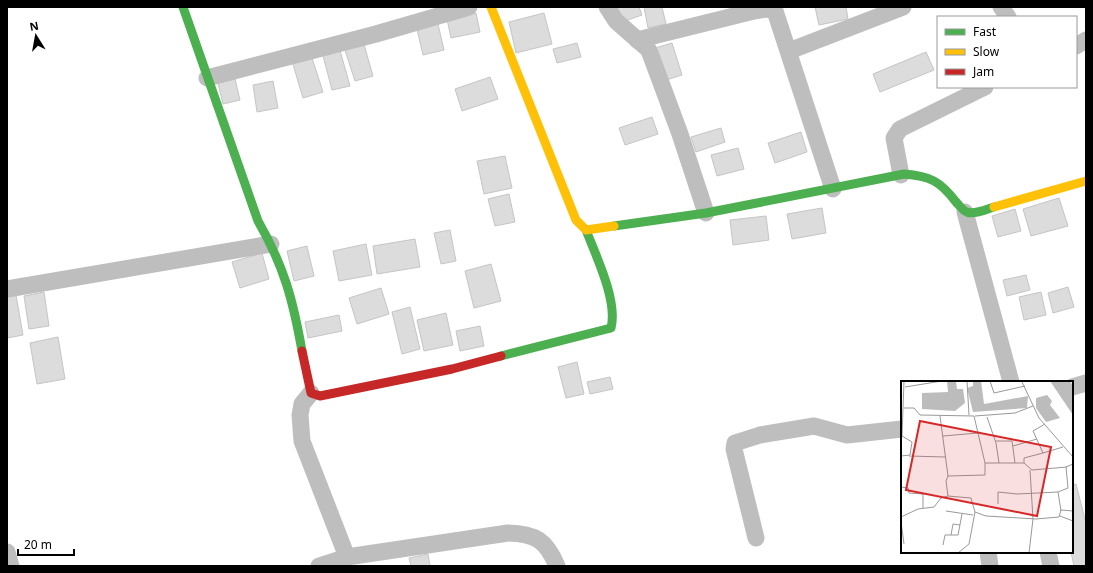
<svg xmlns="http://www.w3.org/2000/svg" width="1093" height="573" viewBox="0 0 1093 573" font-family="'Noto Sans',sans-serif">
<style>
.building{fill:#dcdcdc;stroke:#c5c5c5}
.lines{fill:none;stroke-linecap:round;stroke-linejoin:round}
.street{stroke:#bebebe;stroke-width:17}
.fast{stroke:#4caf50;stroke-width:9}
.slow{stroke:#ffc107;stroke-width:9}
.jam{stroke:#c62828;stroke-width:9}
.inset-road{fill:none;stroke:#999;stroke-width:1}
.view{fill:#d62828;fill-opacity:0.15;stroke:#d62828;stroke-width:2}
.inset-edge{fill:none;stroke:#000;stroke-width:2}
</style>
<rect width="100%" height="100%" fill="#fff"/>
<!-- building -->
<g class="building">
<polygon points="617,7 639,7 642,15 622,22"/>
<polygon points="644,7 662,7 666,24 648,28"/>
<polygon points="815,7 846,7 848,19 819,25"/>
<polygon points="476,13 480,32 451,38 447,19"/>
<polygon points="544,13 552,44 516,53 509,22"/>
<polygon points="437,20 444,50 423,55 416,25"/>
<polygon points="363,41 373,76 355,81 344,47"/>
<polygon points="577,43 581,57 557,63 553,49"/>
<polygon points="672,43 682,75 663,81 652,49"/>
<polygon points="339,47 350,86 332,90 322,52"/>
<polygon points="926,52 934,70 880,92 873,74"/>
<polygon points="311,55 323,92 303,98 292,61"/>
<polygon points="490,77 498,99 462,111 455,89"/>
<polygon points="235,79 240,100 223,104 218,83"/>
<polygon points="273,81 278,108 257,112 253,85"/>
<polygon points="652,117 658,134 625,145 619,128"/>
<polygon points="721,128 725,142 696,152 691,137"/>
<polygon points="801,132 807,152 775,163 768,143"/>
<polygon points="738,148 744,169 717,176 711,155"/>
<polygon points="505,156 512,188 484,194 477,161"/>
<polygon points="509,194 515,222 495,226 488,199"/>
<polygon points="1059,198 1068,226 1031,236 1023,209"/>
<polygon points="822,208 826,233 792,239 787,214"/>
<polygon points="1015,209 1021,231 998,237 992,216"/>
<polygon points="766,216 769,240 733,245 730,220"/>
<polygon points="450,230 456,261 441,264 434,233"/>
<polygon points="415,239 420,267 377,274 373,246"/>
<polygon points="366,244 372,275 339,281 333,251"/>
<polygon points="307,246 314,276 294,281 287,251"/>
<polygon points="262,253 269,279 240,288 232,262"/>
<polygon points="491,264 501,301 474,308 465,271"/>
<polygon points="1026,275 1030,290 1007,296 1003,280"/>
<polygon points="1068,287 1074,307 1053,313 1048,293"/>
<polygon points="381,288 389,314 357,324 349,298"/>
<polygon points="44,292 49,326 29,329 24,296"/>
<polygon points="1041,292 1046,315 1024,320 1019,297"/>
<polygon points="16,295 23,335 7,338 7,297"/>
<polygon points="410,307 420,349 402,354 392,312"/>
<polygon points="446,313 453,345 424,351 417,320"/>
<polygon points="339,315 342,331 308,338 305,322"/>
<polygon points="480,326 484,346 460,351 456,331"/>
<polygon points="58,337 65,379 37,384 30,343"/>
<polygon points="577,362 584,394 566,398 558,367"/>
<polygon points="610,377 613,389 590,394 587,382"/>
<polygon points="1076,484 1086,523 1086,566 1074,566 1071,552 1072,485"/>
<polygon points="428,554 430,566 411,566 409,558"/>
</g>
<g class="lines">
<!-- street -->
<g class="street">
<polyline points="607,7 616,21 648,49 650,53 680,134 706,213"/>
<polyline points="1001,7 1008,17"/>
<polyline points="637,40 754,11 767,9 775,11 833,189"/>
<polyline points="1076,46 1086,40"/>
<polyline points="789,51 903,7"/>
<polyline points="207,78 376,34 469,7"/>
<polyline points="901,175 894,138 900,129 985,87"/>
<polyline points="965,212 1011,382"/>
<polyline points="7,289 271,244"/>
<polyline points="1072,387 1086,383"/>
<polyline points="311,393 302,404 300,415 302,441 347,557"/>
<polyline points="756,538 734,449 735,443 760,435 814,426 847,435 902,429"/>
<polyline points="7,552 11,566"/>
<polyline points="988,552 990,566"/>
<polyline points="1048,552 1051,566"/>
<path d="M319 566 347 557 508 533C536 534 546 540 557 566"/>
</g>
<!-- fast -->
<g class="fast">
<path d="M183 7 258 221C284 266 293 300 302 351"/>
<path d="M614 226 706 213 904 174C930 176 940 181 956 202 959 205 963 211 967 212 974 215 987 209 994 207"/>
<path d="M501 356 611 328C618 301 596 256 586 230"/>
</g>
<!-- slow -->
<g class="slow">
<polyline points="491,7 576,220 586,230 614,226"/>
<polyline points="994,207 1086,181"/>
</g>
<!-- jam -->
<polyline class="jam" points="302,351 311,393 320,396 452,369 501,356"/>
</g>
<!-- overview -->
<g transform="translate(901 381)">
<rect width="172" height="172" fill="#fff"/>
<path d="M46 0H55L56 8H62L64 22 54 30 21 28V12L47 11ZM72 0H80L83 23 127 15 126 27 72 31 66 7 72 5ZM149 0H169L172 5V34ZM146 14 151 20 149 24 159 37 145 41 135 27V17Z" fill="#bcbcbc"/>
<path class="inset-road" d="M66 0 68 34M89 0 93 12 124 5M121 1 138 37 172 76M4 6 41 0M3 27H13L19 34 73 35 84 82H123L131 89 166 86M39 35 47 95 84 94V82M74 35 114 32 132 25M86 36 95 62 98 82M144 43 132 50 142 72 162 66M42 55 77 52M95 60H111L114 82M112 65 136 58M0 75 9 74 11 61 1 55 3 0M8 75 45 76M123 82V77L142 72M47 95 45 100 47 115M0 106 7 107 8 112 22 113V127M97 123V111L116 113 157 111M45 130 72 134M160 130 157 111 167 107 165 86 172 83M159 135 172 140M0 136 17 128 33 126 40 117 47 115 70 117 74 131 85 135 135 138 158 136 160 129 172 130M0 141 3 163M50 154 52 143 59 144M42 164 44 154H57L61 133M57 172 68 163 74 131M128 172 132 138 129 89M172 172V156"/>
<path class="view" d="M19 40 150 66 136 135 5 109Z"/>
<rect width="172" height="172" class="inset-edge"/>
</g>
<!-- border -->
<rect width="1093" height="573" fill="none" stroke="#000000" stroke-width="16"/>
<!-- legend -->
<rect x="937" y="16" width="140" height="72" fill="#ffffff" stroke="#999999"/>
<rect x="945" y="29" width="20" height="6" fill="#4caf50" stroke="#999999"/>
<text x="973" y="36" font-size="12" fill="#000000">Fast</text>
<rect x="945" y="49" width="20" height="6" fill="#ffc107" stroke="#999999"/>
<text x="973" y="56" font-size="12" fill="#000000">Slow</text>
<rect x="945" y="69" width="20" height="6" fill="#c62828" stroke="#999999"/>
<text x="973" y="76" font-size="12" fill="#000000">Jam</text>
<!-- north arrow -->
<g transform="translate(36 36) rotate(349)" stroke="#ffffff" stroke-width="3" paint-order="stroke">
<path d="M0-3L7 15L0 10L-7 15Z" fill="#000000"/>
<text y="-6" font-size="11" font-weight="bold" text-anchor="middle" fill="#000000">N</text>
</g>
<!-- scale -->
<path d="M18 549v6h56v-6" fill="none" stroke="#000000" stroke-width="2"/>
<text x="24" y="549" font-size="12" fill="#000000" stroke="#ffffff" stroke-width="3" paint-order="stroke">20 m</text>
</svg>
